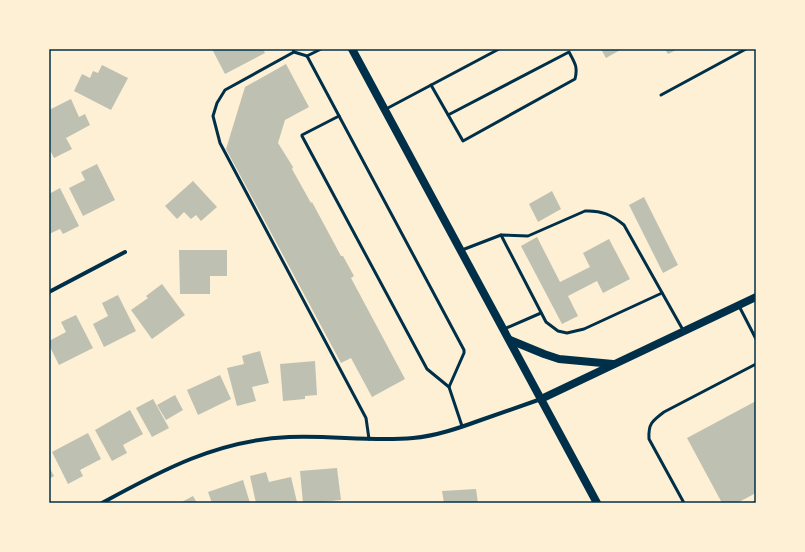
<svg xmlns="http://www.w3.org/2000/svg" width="805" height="552" viewBox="0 0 805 552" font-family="Jost,sans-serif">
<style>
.building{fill:#bec0b2}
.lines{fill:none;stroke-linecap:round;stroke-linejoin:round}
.service{stroke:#003049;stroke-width:3}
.minor{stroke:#003049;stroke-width:4}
.secondary{stroke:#003049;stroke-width:8}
.neatline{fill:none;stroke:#003049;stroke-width:1.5}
</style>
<rect width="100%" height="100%" fill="#fdf0d5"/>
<!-- building -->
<g class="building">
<polygon points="212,49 263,49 265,53 225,74"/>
<polygon points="601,49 622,49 606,58"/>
<polygon points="665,49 678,49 668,54"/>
<polygon points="286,64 309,107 285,120 278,143 293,167 292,169 311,203 312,202 341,256 343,256 354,276 351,278 405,379 372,397 351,358 341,363 226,149 245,87"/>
<polygon points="102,65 128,78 111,110 74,91 82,74 90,78 93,71 98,73"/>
<polygon points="71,99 79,117 85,114 90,125 66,138 72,149 54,158 49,148 49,110"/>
<polygon points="97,164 115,200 83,216 69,188 85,180 81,172"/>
<polygon points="193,181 217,207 201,221 196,215 191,219 184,212 177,219 165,206"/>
<polygon points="60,188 79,226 63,234 60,229 49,234 49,194"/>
<polygon points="552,191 561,209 538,222 529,204"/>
<polygon points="644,197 678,265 663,273 629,205"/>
<polygon points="537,237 560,282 590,267 583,253 609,239 630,279 603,293 597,281 568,296 578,316 562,324 521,246"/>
<polygon points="179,250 227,250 227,276 210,276 210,294 180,294"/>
<polygon points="162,284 185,315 152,339 131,310 148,298 146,296"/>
<polygon points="118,295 136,331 104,347 93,324 108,316 102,303"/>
<polygon points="76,315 93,348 59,365 49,345 49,341 66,332 61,322"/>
<polygon points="260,351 269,383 252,387 256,401 237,406 227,368 244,364 242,356"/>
<polygon points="315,361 317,395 305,396 305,399 283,401 280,364"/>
<polygon points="220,375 231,399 198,415 187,390"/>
<polygon points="175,395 183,410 166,420 157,405"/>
<polygon points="153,399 169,428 152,437 136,408"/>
<polygon points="756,401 756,493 737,503 722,503 687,438"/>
<polygon points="130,410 143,434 123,445 127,453 112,461 95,430"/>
<polygon points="88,433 101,459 80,470 83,476 68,484 52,452"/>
<polygon points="49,467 54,476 49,479"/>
<polygon points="337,468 341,500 323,502 323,503 303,503 300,471"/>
<polygon points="266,472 269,482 291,477 297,502 256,503 250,476"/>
<polygon points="243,480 250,503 212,503 208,492"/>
<polygon points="476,489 478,503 444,503 442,491"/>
<polygon points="193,496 197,503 180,503"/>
</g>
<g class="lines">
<!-- service -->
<g class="service">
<polyline points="293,49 294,52 307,56 321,49"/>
<polyline points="294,52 225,90 217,103 213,116 220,143 366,418 369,439"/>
<polyline points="307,56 464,350 464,353 449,387 462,426"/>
<path d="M431 85 463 141 575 79C578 67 575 63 569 52L448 115"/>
<polyline points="661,95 746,49"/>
<polyline points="386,109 499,49"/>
<polyline points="339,116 302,135 302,136 427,369 449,387"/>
<polyline points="501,235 546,322 558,331 567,333 584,329 662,293"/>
<path d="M462 250 501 235 528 236 585 211C601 210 612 215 624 225L683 330"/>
<polyline points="739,306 756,339"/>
<polyline points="504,329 541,313"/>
<path d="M684 503 649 439C648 424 652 421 664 412L756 364"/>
<polyline points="754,503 756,502"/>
</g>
<!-- minor -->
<g class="minor">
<polyline points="49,292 125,252"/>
<path d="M102 503C162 470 218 440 289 437 331 435 372 442 413 438 436 436 459 428 481 420 501 413 521 406 541 399"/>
</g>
<!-- secondary -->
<g class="secondary">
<polyline points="352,49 597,503"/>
<polyline points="510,340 544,354 559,359 613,364"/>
<polyline points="541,399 756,297"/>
</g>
</g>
<!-- border -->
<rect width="805" height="552" fill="none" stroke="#fdf0d5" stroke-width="100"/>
<rect x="50" y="50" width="705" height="452" class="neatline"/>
</svg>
